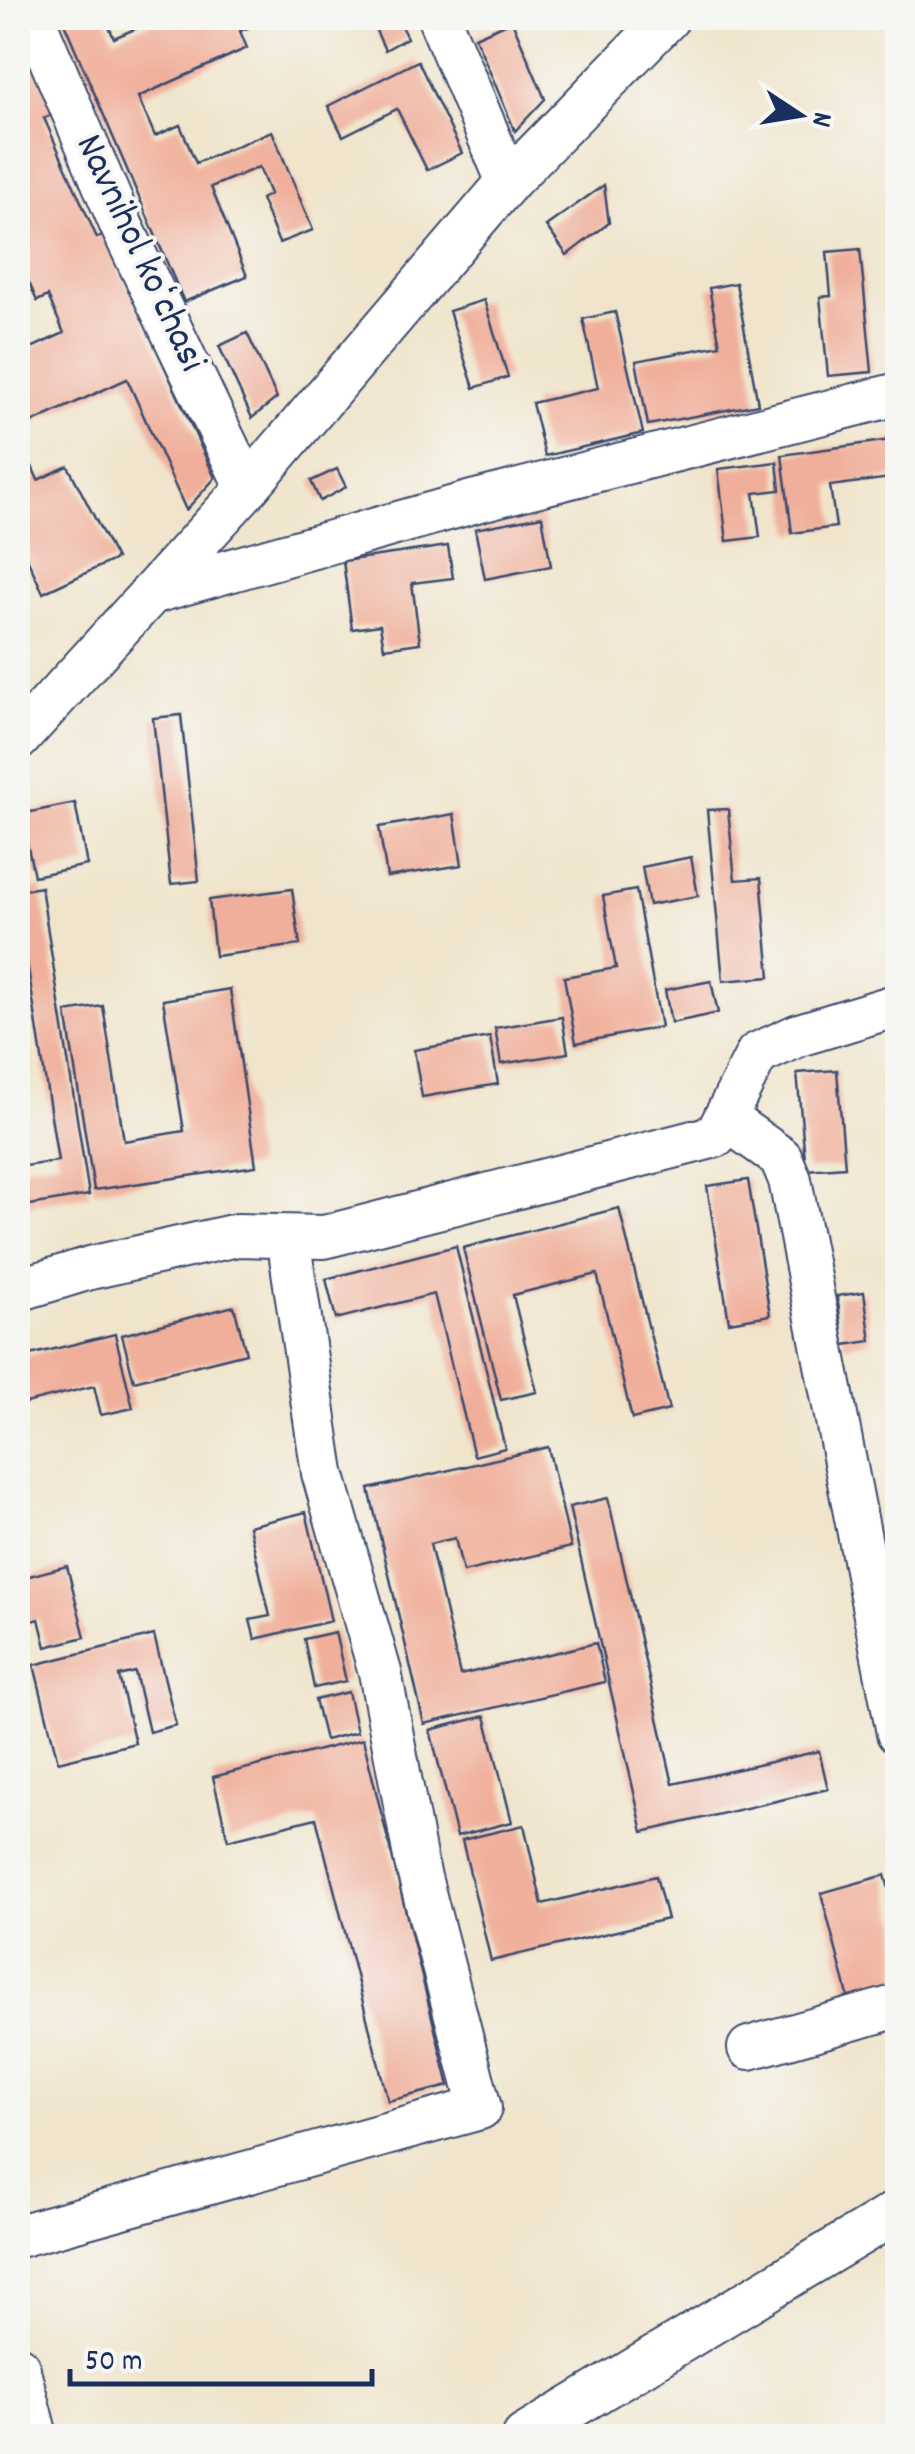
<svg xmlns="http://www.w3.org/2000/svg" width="915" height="2454" viewBox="0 0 915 2454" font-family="Dekko,sans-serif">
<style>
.building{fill:#f0af9a}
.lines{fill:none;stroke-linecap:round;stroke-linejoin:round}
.minor-casing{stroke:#3b4a6e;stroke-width:46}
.minor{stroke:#fff;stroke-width:42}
.labels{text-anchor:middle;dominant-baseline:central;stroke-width:8;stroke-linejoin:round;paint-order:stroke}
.street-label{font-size:40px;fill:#1b2f5e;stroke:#f6f6f2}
</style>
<rect width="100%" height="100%" fill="#f6f6f2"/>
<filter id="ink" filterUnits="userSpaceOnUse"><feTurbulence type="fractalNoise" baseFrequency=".01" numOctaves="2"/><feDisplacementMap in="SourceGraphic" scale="20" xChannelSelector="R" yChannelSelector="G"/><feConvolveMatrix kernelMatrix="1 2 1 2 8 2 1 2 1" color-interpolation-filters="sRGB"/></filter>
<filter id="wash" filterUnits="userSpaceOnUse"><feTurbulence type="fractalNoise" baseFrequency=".0048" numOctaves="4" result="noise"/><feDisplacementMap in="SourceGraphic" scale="40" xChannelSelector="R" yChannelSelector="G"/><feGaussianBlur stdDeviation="2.25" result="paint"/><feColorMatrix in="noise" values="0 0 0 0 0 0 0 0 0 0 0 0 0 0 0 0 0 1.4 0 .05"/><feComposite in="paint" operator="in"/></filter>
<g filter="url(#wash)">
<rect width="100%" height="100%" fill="#f0e5cc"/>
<g id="blocks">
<!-- building -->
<g class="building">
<polygon points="62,18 105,18 114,38 160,18 271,18 240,31 247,48 138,97 155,136 180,125 196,163 272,131 313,230 279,243 261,199 270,194 259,167 211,187 247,276 184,302"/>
<polygon points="385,18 397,18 407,38 385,50 373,24"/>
<polygon points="512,21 545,99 515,131 475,37"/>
<polygon points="18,27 56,113 44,118 97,238 105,235 215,478 186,510 127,379 18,429 18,354 64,333 48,296 37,301 18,257"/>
<polygon points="418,61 462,153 427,170 397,109 343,136 328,106"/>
<polygon points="604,185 609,223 567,255 546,226"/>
<polygon points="860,249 872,372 828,376 820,297 831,296 827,252"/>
<polygon points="736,283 758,404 648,425 636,361 720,345 709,288"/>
<polygon points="484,300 508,377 474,388 449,311"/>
<polygon points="615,312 643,433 545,456 532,403 598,388 583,319"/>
<polygon points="247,333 277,398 252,418 219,346"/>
<polygon points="18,435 38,480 68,466 116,559 43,593 27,558 18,562"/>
<polygon points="898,439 898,477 830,486 836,527 792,533 782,455"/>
<polygon points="777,462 780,490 754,493 760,537 727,541 718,469"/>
<polygon points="337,469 346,487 320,501 311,481"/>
<polygon points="542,516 551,566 485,579 475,529"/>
<polygon points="448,546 453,578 412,583 420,643 384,648 380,625 352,629 343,561"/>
<polygon points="181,715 199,881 171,884 153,718"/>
<polygon points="75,803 87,865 34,876 21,814"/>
<polygon points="728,809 735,880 761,878 770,977 723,981 707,810"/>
<polygon points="454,814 462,865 387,877 379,827"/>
<polygon points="691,857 698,896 649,905 642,867"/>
<polygon points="41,887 89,1195 18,1207 18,1167 58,1161 18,904 18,891"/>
<polygon points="292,889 300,945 215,956 209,900"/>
<polygon points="636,890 661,1027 576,1043 564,977 616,968 603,896"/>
<polygon points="711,981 718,1013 671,1023 665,990"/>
<polygon points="230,989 256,1166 94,1190 66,1012 103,1006 124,1141 184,1131 163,1000"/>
<polygon points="562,1017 568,1053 501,1064 495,1028"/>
<polygon points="490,1037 498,1084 422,1097 414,1050"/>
<polygon points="837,1070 845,1167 806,1170 797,1073"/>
<polygon points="748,1180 770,1315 729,1322 707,1186"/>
<polygon points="619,1208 669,1410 632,1419 597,1274 513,1295 537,1392 501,1400 463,1248"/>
<polygon points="456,1246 505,1448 474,1456 434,1294 336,1319 326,1279"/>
<polygon points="864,1292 871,1341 844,1345 837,1296"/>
<polygon points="234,1306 246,1353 134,1381 122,1335"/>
<polygon points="115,1334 133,1408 101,1415 94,1386 18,1405 18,1358"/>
<polygon points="548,1447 571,1547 463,1572 455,1538 430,1544 460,1675 596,1643 605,1682 424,1724 369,1489"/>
<polygon points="608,1498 673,1784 819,1751 828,1789 643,1832 569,1507"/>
<polygon points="306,1512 331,1621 255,1639 250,1620 270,1616 249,1526"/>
<polygon points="67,1566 85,1637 46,1647 39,1619 18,1625 18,1579"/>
<polygon points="335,1632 346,1681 314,1688 304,1639"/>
<polygon points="154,1635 176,1725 149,1732 135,1672 119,1676 135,1743 58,1762 34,1665"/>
<polygon points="348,1692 357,1732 325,1740 315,1700"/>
<polygon points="485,1716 512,1822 457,1836 430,1730"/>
<polygon points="363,1739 449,2086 388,2101 316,1818 228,1840 213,1777"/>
<polygon points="524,1825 542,1904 656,1876 667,1919 491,1961 462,1840"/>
<polygon points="885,1875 898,1920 898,1990 850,2003 821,1893"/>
</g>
</g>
</g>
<g filter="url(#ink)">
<use href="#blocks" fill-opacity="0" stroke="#3b4a6e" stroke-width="2.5"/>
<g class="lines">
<defs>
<g id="minor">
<polyline points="33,18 122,227 247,488"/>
<polyline points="439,18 508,182"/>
<polyline points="154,592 476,501 898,394"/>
<polyline points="18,739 247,488 508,182 668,18"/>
<polyline points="725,1118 781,1158 790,1180 898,1733"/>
<polyline points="18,1290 90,1268 237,1235 324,1237 716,1136 757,1054 799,1035 898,1005"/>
<polyline points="749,2048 898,2006"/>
<polyline points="18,2236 480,2108 416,1862 380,1672 323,1473 288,1237"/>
<polyline points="18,2367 36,2436"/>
<polyline points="524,2436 898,2211"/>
</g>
</defs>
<!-- minor casing -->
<use href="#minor" class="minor-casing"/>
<!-- minor -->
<use href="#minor" class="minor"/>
</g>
</g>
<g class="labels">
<!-- street labels -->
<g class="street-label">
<text transform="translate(138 254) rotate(65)">Navnihol koʻchasi</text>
</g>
</g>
<!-- margin -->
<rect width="915" height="2454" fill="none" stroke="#f6f6f2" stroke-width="60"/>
<!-- north arrow -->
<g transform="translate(800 115) rotate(102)" stroke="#f6f6f2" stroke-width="8" paint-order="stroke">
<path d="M0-8L18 38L0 25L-18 38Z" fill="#1b2f5e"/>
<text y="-15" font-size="28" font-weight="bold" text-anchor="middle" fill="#1b2f5e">N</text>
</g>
<!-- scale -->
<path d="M70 2369v15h302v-15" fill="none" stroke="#1b2f5e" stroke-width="5"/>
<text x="85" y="2369" font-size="30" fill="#1b2f5e" stroke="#f6f6f2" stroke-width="8" paint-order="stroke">50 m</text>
</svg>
